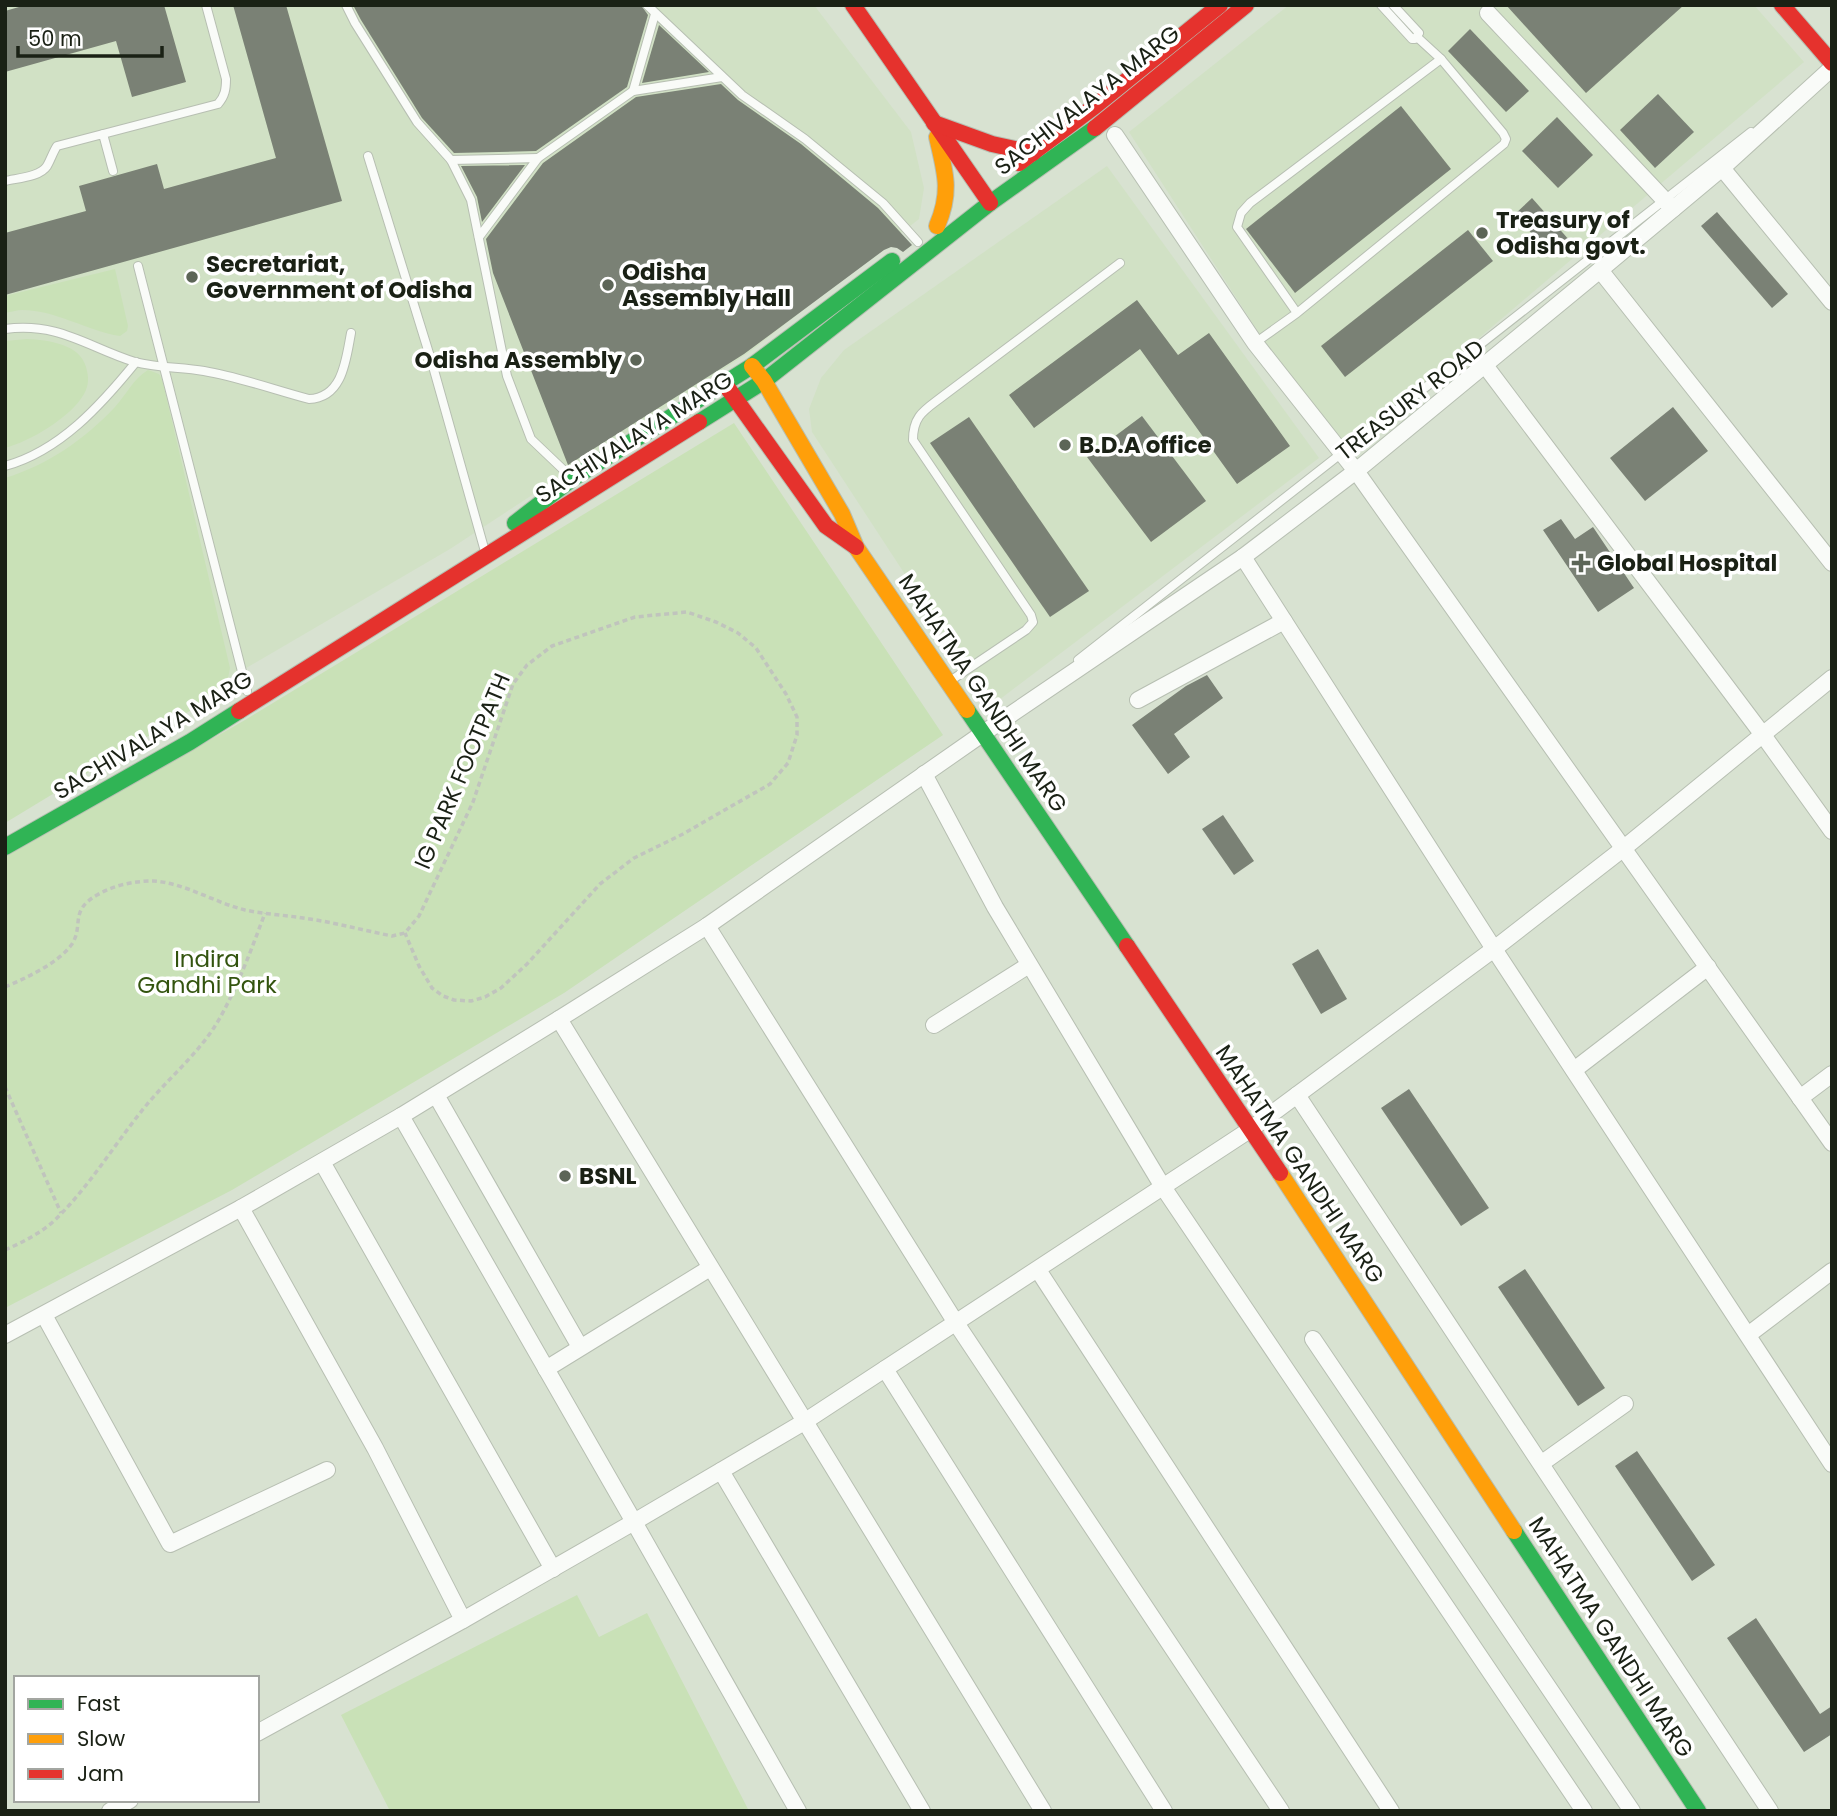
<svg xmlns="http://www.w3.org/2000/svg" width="1837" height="1816" viewBox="0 0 1837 1816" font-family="Poppins,sans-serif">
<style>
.built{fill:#d1e1c5}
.green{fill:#c9e1b7}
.building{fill:#7a8175}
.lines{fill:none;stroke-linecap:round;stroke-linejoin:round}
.lane-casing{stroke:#b7bfb2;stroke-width:10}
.street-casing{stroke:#b7bfb2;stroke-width:18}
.fast-casing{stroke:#b7bfb2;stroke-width:18}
.slow-casing{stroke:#b7bfb2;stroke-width:18}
.jam-casing{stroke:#b7bfb2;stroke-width:18}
.path{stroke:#c0c4bd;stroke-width:3.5;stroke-dasharray:5 3.5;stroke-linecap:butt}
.lane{stroke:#f9fbf8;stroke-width:8}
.street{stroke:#f9fbf8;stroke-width:16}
.fast{stroke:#30b455;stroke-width:16}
.slow{stroke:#ff9f0a;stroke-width:16}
.jam{stroke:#e5322d;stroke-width:16}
.poi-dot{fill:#5c6557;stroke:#fff;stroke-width:2.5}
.labels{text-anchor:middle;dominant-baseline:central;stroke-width:7;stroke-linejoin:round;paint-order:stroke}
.street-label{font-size:23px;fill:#1a2115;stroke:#fff}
.poi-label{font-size:23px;font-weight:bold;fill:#1a2115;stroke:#fff;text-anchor:start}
.park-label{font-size:23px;fill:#33540f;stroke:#fff}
</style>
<rect width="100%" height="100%" fill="#d8e2d1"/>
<!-- built -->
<g class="built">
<polygon points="5,5 814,5 911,132 924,188 919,219 751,351 450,549 5,809"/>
<polygon points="1289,5 1754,5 1804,62 1347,450 1272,353 1129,132"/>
<polygon points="1107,166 1319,458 991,706 812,432 809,409 821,378 844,350"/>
</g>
<!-- green -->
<g class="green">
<path d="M115 269 128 326 127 331 120 336C87 331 56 310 22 310 17 310 11 312 5 313V296Z"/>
<path d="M27 339C48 340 80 344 86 367 89 377 89 385 84 394 71 417 31 441 5 448V341Z"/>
<path d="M148 370 159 374 162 379 230 668 227 683 221 692 5 823V478C48 465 85 439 115 407 126 395 134 378 148 370Z"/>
<polygon points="734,423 943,735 564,993 232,1190 5,1308 5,857 245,720"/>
<polygon points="577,1595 599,1637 647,1613 749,1811 390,1811 341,1715"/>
</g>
<!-- building -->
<g class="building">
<polygon points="26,5 164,5 186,82 132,97 116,41 5,72 5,11"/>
<polygon points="233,5 286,5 342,201 5,295 5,233 86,211 79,186 157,164 164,189 276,158"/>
<polygon points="353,5 641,5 648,15 627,87 536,151 454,153 422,118 361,20"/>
<polygon points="1506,5 1684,5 1586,93"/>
<polygon points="659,25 709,72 642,83"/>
<polygon points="1470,29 1529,91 1506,112 1448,51"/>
<polygon points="721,84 738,100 801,144 878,208 912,245 903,252 897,248 891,247 884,250 744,354 568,465 493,273 486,239 543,163 636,97"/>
<polygon points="1658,94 1694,132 1655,168 1620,130"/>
<polygon points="1401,106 1451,169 1295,293 1246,229"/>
<polygon points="1557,117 1593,155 1558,188 1522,151"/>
<polygon points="525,165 482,222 477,197 461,166"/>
<polygon points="1532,198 1570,241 1552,257 1515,214"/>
<polygon points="1717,212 1788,294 1772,308 1701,226"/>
<polygon points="1468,230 1493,261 1345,377 1321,346"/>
<polygon points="1137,300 1178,355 1209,333 1290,446 1237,484 1140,349 1034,428 1009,395"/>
<polygon points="1673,407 1708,451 1645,501 1610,458"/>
<polygon points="1142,416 1206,501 1151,542 1087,457"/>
<polygon points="969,417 1089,591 1050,617 930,443"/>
<polygon points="1561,519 1575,539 1593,527 1634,588 1598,612 1543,530"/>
<polygon points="1207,675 1223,698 1174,734 1190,757 1168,774 1132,725 1186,686"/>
<polygon points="1223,815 1254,861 1234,875 1202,829"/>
<polygon points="1318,949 1347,999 1321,1014 1292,964"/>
<polygon points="1409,1089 1489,1208 1461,1226 1381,1108"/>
<polygon points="1525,1269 1605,1388 1578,1406 1498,1287"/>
<polygon points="1637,1451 1715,1565 1692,1581 1615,1466"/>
<polygon points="1756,1618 1820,1714 1832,1706 1832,1734 1804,1752 1727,1638"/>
</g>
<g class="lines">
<defs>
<g id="lane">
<polyline points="346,5 355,23 417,122 451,160 471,200 507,376 531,439 572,478"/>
<polyline points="647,5 742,95 805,139 883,203 918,242"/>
<polyline points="1381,5 1412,39 1415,39 1419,33 1393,5"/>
<polyline points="1417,37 1441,59"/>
<polyline points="633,91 655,14"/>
<path d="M103 134 218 104C225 96 226 89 226 79L206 5"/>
<polyline points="368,156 432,363 484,548"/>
<polyline points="538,158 633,91 722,77"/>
<polyline points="451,160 538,158 479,237"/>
<path d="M5 181C17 178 40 177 47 166 51 159 53 152 57 146L103 134 113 171"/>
<polyline points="138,266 247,691"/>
<path d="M5 329C60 322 87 347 135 362 157 368 182 367 204 371 239 377 275 390 309 399 343 398 346 359 351 333"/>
<polyline points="1255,343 1297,313 1504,144 1506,139 1503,133 1441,59 1250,203 1241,213 1237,227 1297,313"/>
<path d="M5 466C60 451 101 405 136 362"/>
<polyline points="1078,660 1751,132"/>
<path d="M950 681 1026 630 1033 622 1031 615 913 440C913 415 925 410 943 396L1120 263"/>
</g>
<g id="street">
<polyline points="1488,13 1673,209"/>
<polyline points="1115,135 1255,343 1356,471 1832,1143"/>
<polyline points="1722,168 1832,302"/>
<polyline points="1600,270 1832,563"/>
<polyline points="1484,364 1763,735 1832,831"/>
<polyline points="1243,557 1494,949 1832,1464"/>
<polyline points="1138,700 1284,621"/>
<polyline points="924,774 995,907 1163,1187 1584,1811"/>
<polyline points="707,926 956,1323 1281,1811"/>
<polyline points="559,1019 1043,1811"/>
<polyline points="934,1025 1029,965"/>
<polyline points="1574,1070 1708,967"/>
<polyline points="436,1095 580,1347"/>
<polyline points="1297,1095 1770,1811"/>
<polyline points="1800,1098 1832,1074"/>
<polyline points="401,1116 634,1522 804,1422 1251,1129 1494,949 1624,848 1832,678"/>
<polyline points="322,1162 553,1569"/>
<polyline points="241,1208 375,1448 463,1620"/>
<polyline points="1038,1270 1391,1811"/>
<polyline points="44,1315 170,1544 327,1470"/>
<polyline points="5,1335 241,1208 401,1116 559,1019 707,926 982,734 1243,557 1356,471 1600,270 1722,168 1832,68"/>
<polyline points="1748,1335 1832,1271"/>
<polyline points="1313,1339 1632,1811"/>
<polyline points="546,1369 710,1268"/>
<polyline points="885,1369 1164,1811"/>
<polyline points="1542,1463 1625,1404"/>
<polyline points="721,1471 922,1811"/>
<polyline points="257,1733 463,1620 634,1522 798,1811"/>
<polyline points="110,1811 130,1800"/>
</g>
<g id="fast">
<polyline points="699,422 764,381 990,203 1095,128"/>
<polyline points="515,523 572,479 752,366 892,261"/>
<polyline points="967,710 1127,946"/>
<polyline points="5,847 190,742 239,711"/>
<polyline points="1514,1531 1698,1811"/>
</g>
<g id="slow">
<path d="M937 137C945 172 952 191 937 226"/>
<polyline points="752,366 764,381 842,514 856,547 967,710"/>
<polyline points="1280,1173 1514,1531"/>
</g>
<g id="jam">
<polyline points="853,5 990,203"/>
<polyline points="1782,5 1832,63"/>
<polyline points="934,123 992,144 1033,153"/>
<polyline points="1095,128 1246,5"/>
<polyline points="1019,163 1095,106 1220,5"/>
<polyline points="727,387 826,526 856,547"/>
<polyline points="239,711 699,422"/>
<polyline points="1127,946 1280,1173"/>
</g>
</defs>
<!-- lane casing -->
<use href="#lane" class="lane-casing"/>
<!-- street casing -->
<use href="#street" class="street-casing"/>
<!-- fast casing -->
<use href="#fast" class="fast-casing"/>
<!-- slow casing -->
<use href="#slow" class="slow-casing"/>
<!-- jam casing -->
<use href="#jam" class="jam-casing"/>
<!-- path -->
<g class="path">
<path d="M5 987C26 978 59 963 72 944 84 925 69 911 97 895 114 885 134 881 153 881 182 882 216 903 245 910 264 914 284 915 303 918 333 922 362 930 392 936L405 933 419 916 473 802 513 684 527 665 552 646 635 617 687 612 716 622 738 633 756 648 786 694 797 717V735L788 763 770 784 683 834 634 858 600 884 527 964 501 988 485 997 471 1001 454 1000 443 996 432 988 419 966 405 933"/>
<polyline points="5,1087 61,1213"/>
<path d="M5 1250C23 1242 41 1233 55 1220 91 1185 117 1140 149 1102 173 1074 203 1049 221 1016 239 983 252 948 265 913"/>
</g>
<!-- lane -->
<use href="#lane" class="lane"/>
<!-- street -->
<use href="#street" class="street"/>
<!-- fast -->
<use href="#fast" class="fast"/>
<!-- slow -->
<use href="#slow" class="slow"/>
<!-- jam -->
<use href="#jam" class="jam"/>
</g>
<!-- markers -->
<g class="poi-dot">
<circle cx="1482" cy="233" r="7"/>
<circle cx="192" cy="277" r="7"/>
<circle cx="608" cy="285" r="7"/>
<circle cx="636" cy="360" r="7"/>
<circle cx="1065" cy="445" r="7"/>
<path d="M1577.5 552.5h7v7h7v7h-7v7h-7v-7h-7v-7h7z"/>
<circle cx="565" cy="1176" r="7"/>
</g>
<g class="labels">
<!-- street labels -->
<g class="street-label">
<text transform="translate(1087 100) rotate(-38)">SACHIVALAYA MARG</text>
<text transform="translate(1410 400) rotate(-38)">TREASURY ROAD</text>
<text transform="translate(634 437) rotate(-32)">SACHIVALAYA MARG</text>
<text transform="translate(983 693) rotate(56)">MAHATMA GANDHI MARG</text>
<text transform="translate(153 735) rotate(-31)">SACHIVALAYA MARG</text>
<text transform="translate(462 771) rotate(-67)">IG PARK FOOTPATH</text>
<text transform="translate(1300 1164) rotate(56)">MAHATMA GANDHI MARG</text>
<text transform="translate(1611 1637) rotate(57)">MAHATMA GANDHI MARG</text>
</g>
<!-- poi labels -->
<g class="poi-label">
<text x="1496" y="220">Treasury of<tspan x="1496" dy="26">Odisha govt.</tspan></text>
<text x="206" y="264">Secretariat,<tspan x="206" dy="26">Government of Odisha</tspan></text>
<text x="622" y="272">Odisha<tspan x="622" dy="26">Assembly Hall</tspan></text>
<text x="622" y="360" text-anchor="end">Odisha Assembly</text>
<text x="1079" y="445">B.D.A office</text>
<text x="1597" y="563">Global Hospital</text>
<text x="579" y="1176">BSNL</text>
</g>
<!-- park labels -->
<g class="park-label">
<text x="207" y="959">Indira<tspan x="207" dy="26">Gandhi Park</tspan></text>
</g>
</g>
<!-- border -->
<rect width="1837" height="1816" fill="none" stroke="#1a2115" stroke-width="14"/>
<!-- legend -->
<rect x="14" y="1676" width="245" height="126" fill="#ffffff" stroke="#a3a6a1" stroke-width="2"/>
<rect x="28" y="1699" width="35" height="10" fill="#30b455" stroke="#a3a6a1" stroke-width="2"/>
<text x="77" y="1711" font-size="21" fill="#1a2115">Fast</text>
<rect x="28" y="1734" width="35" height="10" fill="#ff9f0a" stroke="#a3a6a1" stroke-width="2"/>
<text x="77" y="1746" font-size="21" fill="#1a2115">Slow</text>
<rect x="28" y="1769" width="35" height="10" fill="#e5322d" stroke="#a3a6a1" stroke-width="2"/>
<text x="77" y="1781" font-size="21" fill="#1a2115">Jam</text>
<!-- scale -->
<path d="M18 46v10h144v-10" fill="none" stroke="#1a2115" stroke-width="3.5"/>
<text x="28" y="46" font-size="21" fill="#1a2115" stroke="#ffffff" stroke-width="5" paint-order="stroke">50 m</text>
</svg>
